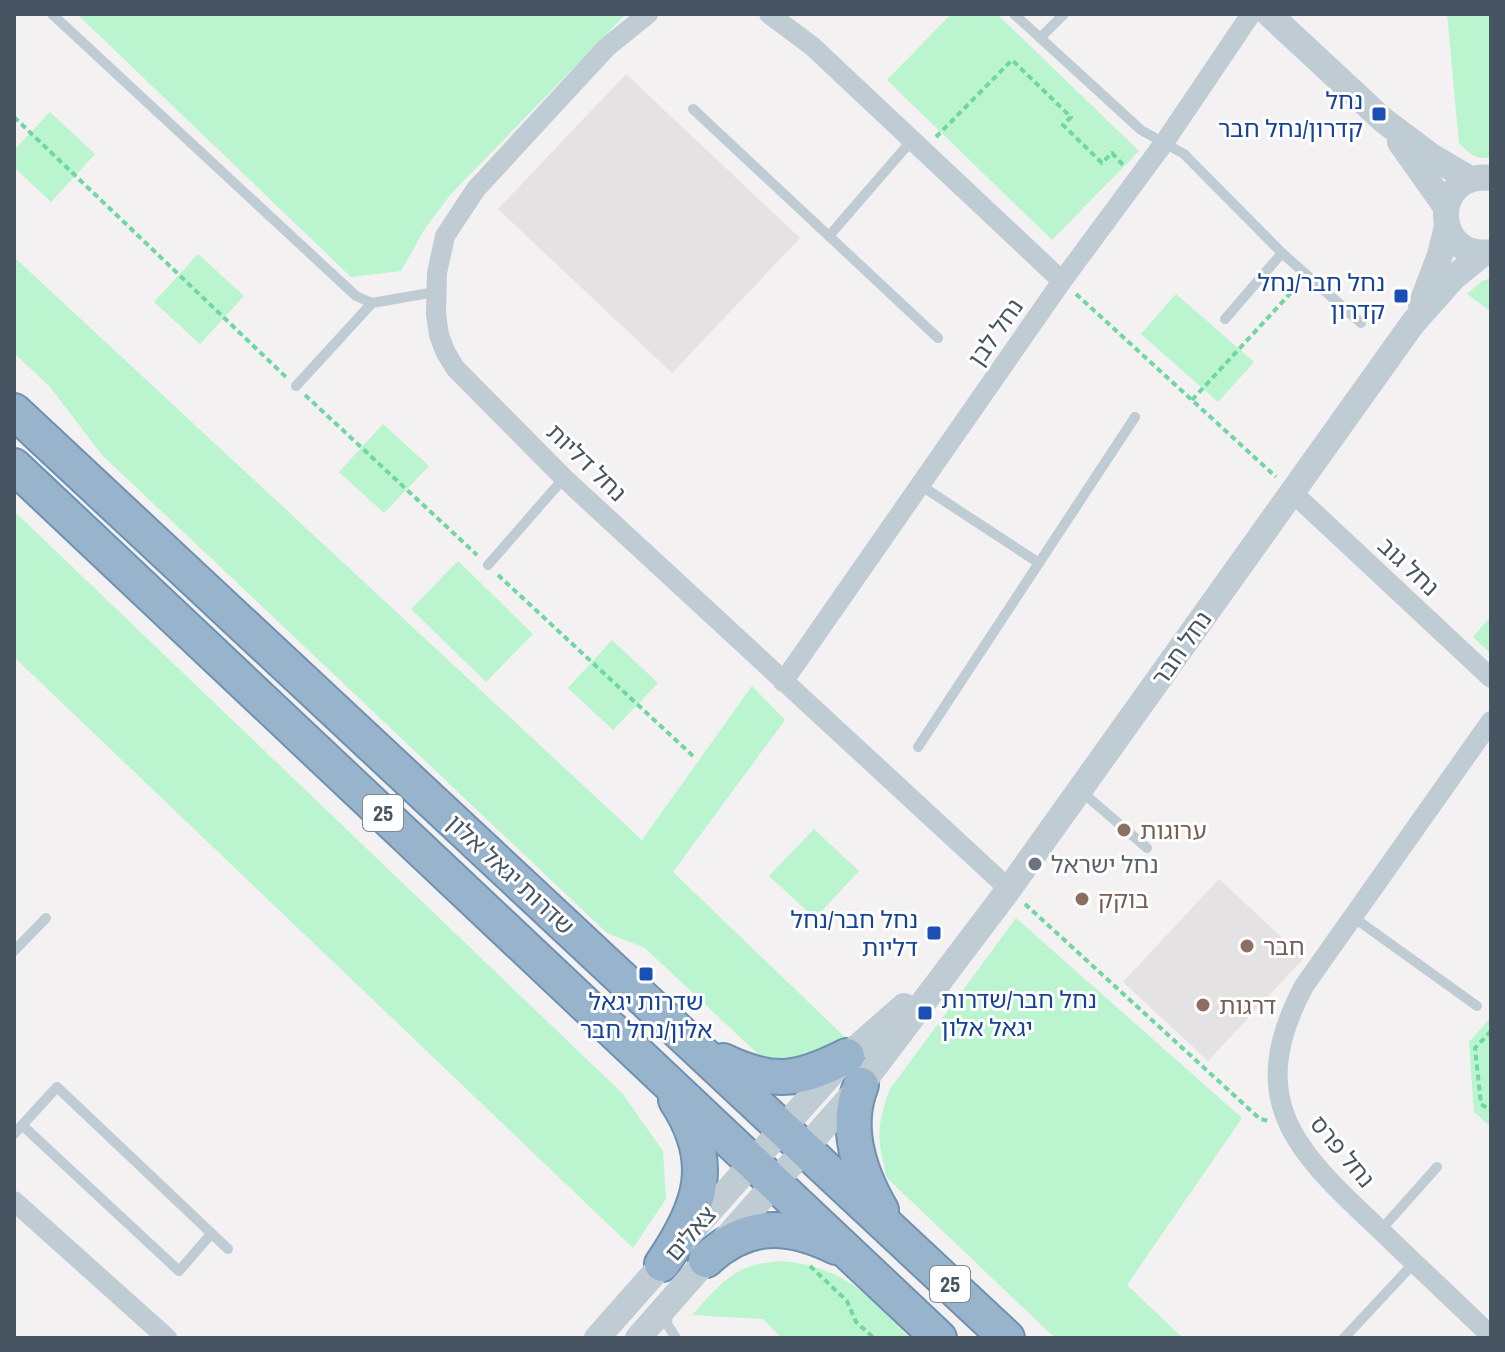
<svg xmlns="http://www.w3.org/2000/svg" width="1505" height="1352" viewBox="0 0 1505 1352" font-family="'Archivo Narrow','Noto Sans Hebrew',sans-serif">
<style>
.education{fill:#e4e2e3}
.green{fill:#bbf5cf}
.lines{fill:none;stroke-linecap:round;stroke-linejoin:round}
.trunk-casing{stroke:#6e91b1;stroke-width:38}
.path{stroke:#6fd79f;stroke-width:4;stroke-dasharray:6 4;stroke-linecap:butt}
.service{stroke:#c0ccd4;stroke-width:10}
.minor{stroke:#c0ccd4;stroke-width:20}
.tertiary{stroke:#c0ccd4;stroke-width:26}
.trunk{stroke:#98b4cc;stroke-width:34}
.transit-dot{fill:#1a4fb4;stroke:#fff;stroke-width:3}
.education-dot{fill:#8d6e63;stroke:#fff;stroke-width:3}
.worship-dot{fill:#6b7280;stroke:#fff;stroke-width:3}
.labels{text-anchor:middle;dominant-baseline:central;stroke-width:6;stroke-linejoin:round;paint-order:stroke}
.shield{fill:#fff;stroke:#7e8890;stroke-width:2}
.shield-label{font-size:22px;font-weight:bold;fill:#465561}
.transit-label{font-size:24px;fill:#164399;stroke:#fff;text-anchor:end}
.street-label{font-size:24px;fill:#465561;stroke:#fff}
.education-label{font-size:24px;fill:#785e54;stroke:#fff;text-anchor:start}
.worship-label{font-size:24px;fill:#5b616d;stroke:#fff;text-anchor:start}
</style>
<rect width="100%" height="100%" fill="#f3f1f1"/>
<!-- education -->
<g class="education">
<polygon points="626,74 800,238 672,373 498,209"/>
<polygon points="1219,879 1304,958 1208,1061 1123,982"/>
</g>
<!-- green -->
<g class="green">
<polygon points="77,14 626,14 450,195 424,230 401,271 351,277"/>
<polygon points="951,14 997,14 1139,151 1052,240 887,80"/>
<path d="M1447 14H1491V157C1476 161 1469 153 1459 143Z"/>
<polygon points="50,112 95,154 51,202 14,167 14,150"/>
<polygon points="198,254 244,296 200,344 154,302"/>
<polygon points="14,257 642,840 752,686 785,720 673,872 850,1042 794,1064 759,1055 645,948 607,933 102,455 50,387 14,353"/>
<polygon points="1491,278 1491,312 1467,294 1482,281"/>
<polygon points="1176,294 1254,362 1218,402 1141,334"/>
<polygon points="383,424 429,466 384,513 339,472"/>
<polygon points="14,511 622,1093 663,1151 666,1199 633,1248 14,657"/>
<polygon points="458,561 533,634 486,682 411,609"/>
<polygon points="1491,616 1491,654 1473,637"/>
<polygon points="612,640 658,683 613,730 568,688"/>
<polygon points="814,829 859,871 815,918 769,876"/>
<path d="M1016 918 1242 1118 1127 1285 1183 1338H1055L887 1178C877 1139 876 1127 890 1089Z"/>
<polygon points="1491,1017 1491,1127 1474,1112 1469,1042"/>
<path d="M782 1261C848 1268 866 1295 910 1338H781L763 1319 692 1315C723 1281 734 1264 782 1261Z"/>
</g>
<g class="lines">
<defs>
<g id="trunk">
<polyline points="14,411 1007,1338"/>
<polyline points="14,466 939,1338"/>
<path d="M723 1061C773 1085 798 1081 847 1056"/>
<path d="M861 1085C844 1127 859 1172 881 1210"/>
<path d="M706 1260C747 1222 787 1223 836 1247"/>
<path d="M662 1264C701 1207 717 1162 676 1100"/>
</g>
</defs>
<!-- trunk casing -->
<use href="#trunk" class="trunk-casing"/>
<!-- path -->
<g class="path">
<polyline points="14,117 287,378"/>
<polyline points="936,137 1012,60 1071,117 1063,125 1102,163 1112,153 1124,166"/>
<polyline points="1076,294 1276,477"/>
<polyline points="305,395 477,555"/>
<polyline points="1192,400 1299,284"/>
<polyline points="498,575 693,756"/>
<polyline points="1025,904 1260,1119 1269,1121"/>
<polyline points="1491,1031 1475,1048 1481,1104 1491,1111"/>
<polyline points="810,1266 847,1301 856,1322 874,1338"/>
</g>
<!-- service -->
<g class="service">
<polyline points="52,14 356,296 372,303"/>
<polyline points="1014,14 1141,130 1184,154 1282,253 1361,323"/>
<polyline points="1040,38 1064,14"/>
<polyline points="693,109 938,338"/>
<polyline points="829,236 912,140"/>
<polyline points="1225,319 1282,253"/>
<polyline points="296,386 372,303 435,292"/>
<polyline points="920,485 1039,563"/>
<polyline points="488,565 564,478"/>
<polyline points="918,747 1135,417"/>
<polyline points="1082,792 1147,848"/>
<polyline points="1353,917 1477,1006"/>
<polyline points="14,951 46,918"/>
<polyline points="22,1125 179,1271 211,1234"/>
<polyline points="14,1134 57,1087 228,1249"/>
<polyline points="1380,1231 1437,1167"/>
<polyline points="668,1312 667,1324 676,1338"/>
<polyline points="1344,1338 1414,1263"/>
</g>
<!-- minor -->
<g class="minor">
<polyline points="648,14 607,47 476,189 445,236 437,273 436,314 439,335 445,351 455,368 564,478 1009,889"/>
<polyline points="769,14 812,46 1062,281"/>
<polyline points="1292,492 1491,678"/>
<polyline points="783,682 1062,281 1164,143 1251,14"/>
<path d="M1491 721 1304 986C1244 1100 1294 1149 1376 1226 1414 1263 1453 1299 1491 1336"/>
<polyline points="14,1201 167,1338"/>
</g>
<!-- tertiary -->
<g class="tertiary">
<polyline points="1269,14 1383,120 1431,156 1470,179"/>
<polyline points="1400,142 1446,207"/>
<path d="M1491 178C1429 171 1433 261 1491 252"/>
<polyline points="1421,305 1440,255 1447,226"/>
<polyline points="597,1338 847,1056 904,1006"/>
<polyline points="638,1338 861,1085 1009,889 1413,323 1453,278 1484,253"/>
</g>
<!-- trunk -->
<use href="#trunk" class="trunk"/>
</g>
<!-- markers -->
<g class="transit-dot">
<rect x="1371" y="106" width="16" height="16" rx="4"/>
<rect x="1393" y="288" width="16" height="16" rx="4"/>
<rect x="926" y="925" width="16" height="16" rx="4"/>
<rect x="638" y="966" width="16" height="16" rx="4"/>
<rect x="917" y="1005" width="16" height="16" rx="4"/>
</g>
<g class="education-dot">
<circle cx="1124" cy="830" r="8"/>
<circle cx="1082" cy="899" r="8"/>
<circle cx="1247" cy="946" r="8"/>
<circle cx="1203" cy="1005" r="8"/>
</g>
<circle class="worship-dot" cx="1035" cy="864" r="8"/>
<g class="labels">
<!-- shield labels -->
<g class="shield">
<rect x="363" y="795" width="40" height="36" rx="6"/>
<rect x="930" y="1266" width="40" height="36" rx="6"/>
</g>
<g class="shield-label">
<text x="383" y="813">25</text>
<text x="950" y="1284">25</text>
</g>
<!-- transit labels -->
<g class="transit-label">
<text x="1363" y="100">נחל<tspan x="1363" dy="28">קדרון/נחל חבר</tspan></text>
<text x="1385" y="282">נחל חבר/נחל<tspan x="1385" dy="28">קדרון</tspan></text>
<text x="918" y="919">נחל חבר/נחל<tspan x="918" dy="28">דליות</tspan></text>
<text x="941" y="999" text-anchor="start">נחל חבר/שדרות<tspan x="941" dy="28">יגאל אלון</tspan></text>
<text x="646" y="1001" text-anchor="middle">שדרות יגאל<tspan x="646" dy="28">אלון/נחל חבר</tspan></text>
</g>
<!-- street labels -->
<g class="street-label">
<text transform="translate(995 332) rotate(-55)">נחל לבן</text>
<text transform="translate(587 462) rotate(44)">נחל דליות</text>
<text transform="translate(1409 566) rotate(43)">נחל גוב</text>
<text transform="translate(1181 648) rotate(-55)">נחל חבר</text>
<text transform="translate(511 874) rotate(43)">שדרות יגאל אלון</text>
<text transform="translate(1343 1151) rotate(50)">נחל פרס</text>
<text transform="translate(690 1233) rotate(-49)">צאלים</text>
</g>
<!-- education labels -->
<g class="education-label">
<text x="1140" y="830">ערוגות</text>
<text x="1098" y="899">בוקק</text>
<text x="1263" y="946">חבר</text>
<text x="1219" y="1005">דרגות</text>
</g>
<!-- worship labels -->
<g class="worship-label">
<text x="1051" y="864">נחל ישראל</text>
</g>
</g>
<!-- border -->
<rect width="1505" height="1352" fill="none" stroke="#465561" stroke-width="32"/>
</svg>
